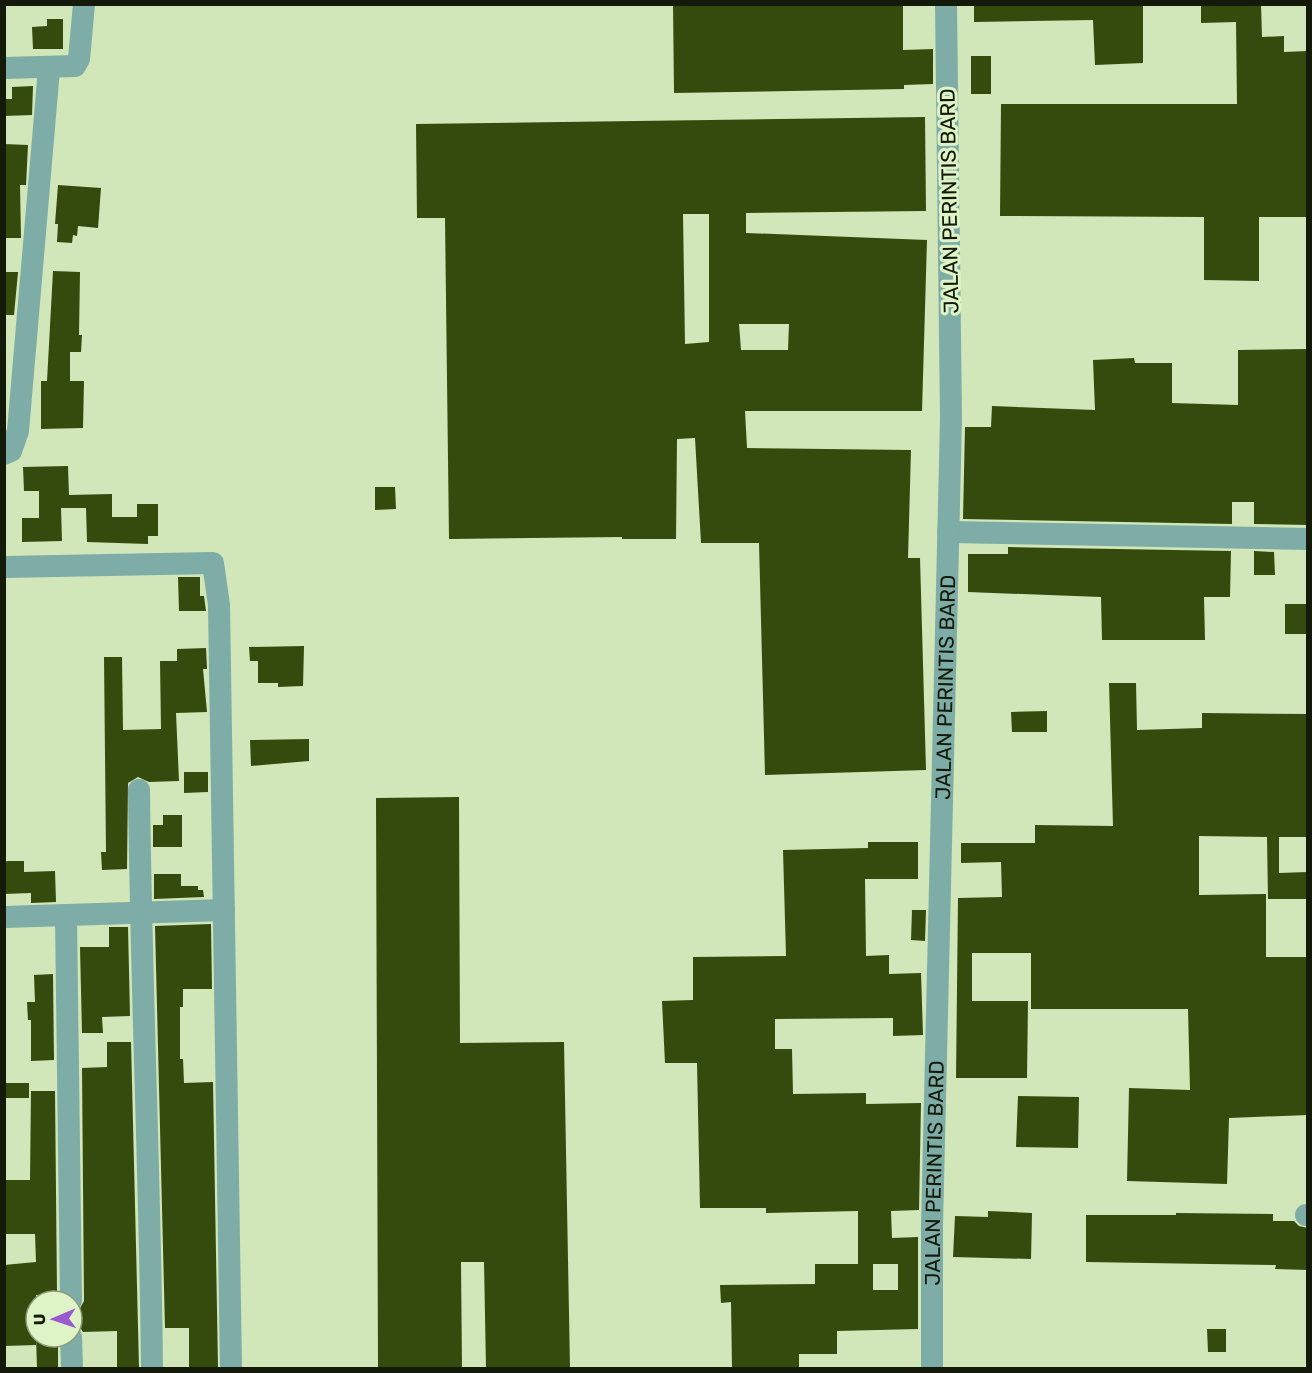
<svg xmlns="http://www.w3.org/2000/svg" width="1312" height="1373" viewBox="0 0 1312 1373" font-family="Rubik,sans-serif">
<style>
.building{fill:#354b0d;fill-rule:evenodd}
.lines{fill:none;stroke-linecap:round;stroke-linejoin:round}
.minor{stroke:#7eaca7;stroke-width:22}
.labels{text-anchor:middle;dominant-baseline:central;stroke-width:6;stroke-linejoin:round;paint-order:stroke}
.street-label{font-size:21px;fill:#141a0a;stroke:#def3c6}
</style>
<rect width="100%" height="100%" fill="#d1e6b9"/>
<!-- building -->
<g class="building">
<polygon points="673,4 903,4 903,50 933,49 933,84 904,85 904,89 674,93"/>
<polygon points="974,4 1143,4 1143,63 1095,65 1093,20 974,22"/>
<polygon points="1201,4 1261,4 1262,37 1284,36 1284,52 1308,51 1308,217 1259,217 1259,281 1204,280 1204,217 1000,216 1001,104 1237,104 1236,22 1201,23"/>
<polygon points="47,19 63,19 63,49 33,49 32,27 47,26"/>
<rect x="971" y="56" width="20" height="38"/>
<polygon points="33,86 32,115 4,116 4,99 12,99 12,87"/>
<path d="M925 117 926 211 746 213V233L927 240 922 411H745L747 448 911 450 908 558H920L926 770 765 775 759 543H701L695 438 677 439 676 539H622V537L449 539 445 218H417L416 124ZM683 214H709V342L685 344ZM739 324H789L788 350H741Z"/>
<polygon points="4,144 28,145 26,185 20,185 21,238 4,238"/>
<polygon points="58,185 101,188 98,228 78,226 77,236 73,235 72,243 57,242 58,224 55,224"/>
<polygon points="53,271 80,272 79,335 82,335 81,352 70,352 70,381 84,381 83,428 41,429 41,381 47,381"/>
<polygon points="4,272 18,272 14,315 4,315"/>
<polygon points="1308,349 1308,525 1254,524 1254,502 1232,502 1232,524 963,519 965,427 991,427 992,406 1095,410 1093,360 1134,358 1135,363 1172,363 1172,403 1238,405 1238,350"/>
<polygon points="68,466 69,495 112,494 112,517 137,517 137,504 158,504 158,536 148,536 148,544 87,542 86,508 61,508 62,541 22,542 22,518 39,518 39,491 24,491 23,467"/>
<polygon points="375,487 395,487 396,509 375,510"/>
<polygon points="1008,547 1231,551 1230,597 1204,597 1205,640 1102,640 1101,597 968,592 968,554 1008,554"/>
<polygon points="1254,551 1274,552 1275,575 1254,575"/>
<polygon points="178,577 200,577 200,596 204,596 206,611 179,611"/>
<rect x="1285" y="604" width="23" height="30"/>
<polygon points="304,646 303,686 278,687 278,683 258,683 258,661 250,661 249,647"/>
<polygon points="206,648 207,669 203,669 207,712 176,713 179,781 149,782 138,777 128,783 127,869 102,870 101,852 106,852 104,657 122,657 123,730 161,729 160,661 177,661 177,649"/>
<polygon points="1109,683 1136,683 1137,730 1202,728 1202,713 1308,714 1308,837 1279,837 1279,873 1308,872 1308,899 1268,899 1267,837 1199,836 1199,895 1266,894 1266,957 1308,957 1308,1115 1229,1118 1227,1184 1127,1181 1129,1088 1190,1090 1188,1009 1031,1009 1031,953 972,953 972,1001 1028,1001 1027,1078 956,1078 958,898 1002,897 1001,862 961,863 961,843 1035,843 1035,825 1113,826"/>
<polygon points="1047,711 1047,732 1012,732 1011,712"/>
<polygon points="309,739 309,761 251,766 250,740"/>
<polygon points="184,772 208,772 208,792 184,793"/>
<polygon points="459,797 460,1043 564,1042 570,1368 486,1368 484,1262 461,1262 462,1368 378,1368 376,798"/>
<polygon points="163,815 182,815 182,847 153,847 153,825 163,825"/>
<path d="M868 842H918V879H865L866 956 889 955V974L921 973 923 1035 893 1036V1018L775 1019V1049H792L793 1094 866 1093V1104L921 1103 919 1210 891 1211 892 1238 918 1237V1329L837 1331V1354H799V1368H732L731 1302 721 1303 720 1285 815 1284V1264H858V1211L766 1213V1208H700L697 1063H665L662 1001 693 1000V957L786 956 783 850 868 848ZM873 1264H898V1290H873Z"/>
<polygon points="8,861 24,861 24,872 55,871 56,902 31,903 31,893 4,894 4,862"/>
<polygon points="154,874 181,874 181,886 198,886 198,890 203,890 204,897 154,899"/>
<polygon points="912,910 926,910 925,941 911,940"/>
<polygon points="211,924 212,989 183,989 183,1007 180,1007 180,1059 183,1059 184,1083 213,1082 218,1368 189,1368 189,1328 165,1328 155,926"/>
<polygon points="109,927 128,927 130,1016 102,1017 103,1033 82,1033 80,947 109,947"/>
<polygon points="53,974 54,1060 31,1061 31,1020 28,1020 27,1002 35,1002 34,975"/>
<polygon points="107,1042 131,1042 139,1368 117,1368 117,1331 83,1332 79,1326 78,1312 84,1301 82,1068 107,1067"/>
<rect x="4" y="1083" width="25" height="15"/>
<polygon points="31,1091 55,1091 57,1294 36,1295 36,1345 4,1346 4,1265 36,1262 35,1234 4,1234 4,1180 30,1180"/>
<polygon points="1018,1096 1079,1097 1078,1148 1016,1147"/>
<polygon points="988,1211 1032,1213 1031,1259 953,1257 955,1216 988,1217"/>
<polygon points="1176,1213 1273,1214 1273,1221 1294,1221 1299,1226 1308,1228 1308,1270 1275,1269 1276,1265 1086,1262 1086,1215 1176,1215"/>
<polygon points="1207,1329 1226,1329 1226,1352 1208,1352"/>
<polygon points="36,1337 58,1337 58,1368 37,1368"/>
</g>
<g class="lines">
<!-- minor -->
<g class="minor">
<polyline points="4,68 75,66 79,59 84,4"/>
<polyline points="4,454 11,451 18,431 49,69"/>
<polyline points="948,532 1308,539"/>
<polyline points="4,567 213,563 219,605 231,1368"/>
<path d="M139 790C141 983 150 1175 152 1368"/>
<polyline points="4,917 224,910"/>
<polyline points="66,917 71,1301"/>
<polyline points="1306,1215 1308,1215"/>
<polyline points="71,1337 72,1368"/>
<path id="s1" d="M932 1368V1226L951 419 946 4"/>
</g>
</g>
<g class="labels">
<!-- street labels -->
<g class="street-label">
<text transform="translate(949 201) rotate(-91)">JALAN PERINTIS BARD</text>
<text stroke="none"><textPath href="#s1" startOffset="681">JALAN PERINTIS BARD</textPath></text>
<text stroke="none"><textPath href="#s1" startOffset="195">JALAN PERINTIS BARD</textPath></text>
</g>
</g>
<!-- border -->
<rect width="1312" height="1373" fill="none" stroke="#141a0a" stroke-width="12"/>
<!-- north arrow -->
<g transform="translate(54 1319) rotate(268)"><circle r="28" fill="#def3c6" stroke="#8d9c7b" stroke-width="1.5"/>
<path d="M0-4.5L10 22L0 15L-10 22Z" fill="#9b59cf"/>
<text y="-9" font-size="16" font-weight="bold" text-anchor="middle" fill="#141a0a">U</text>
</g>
</svg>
